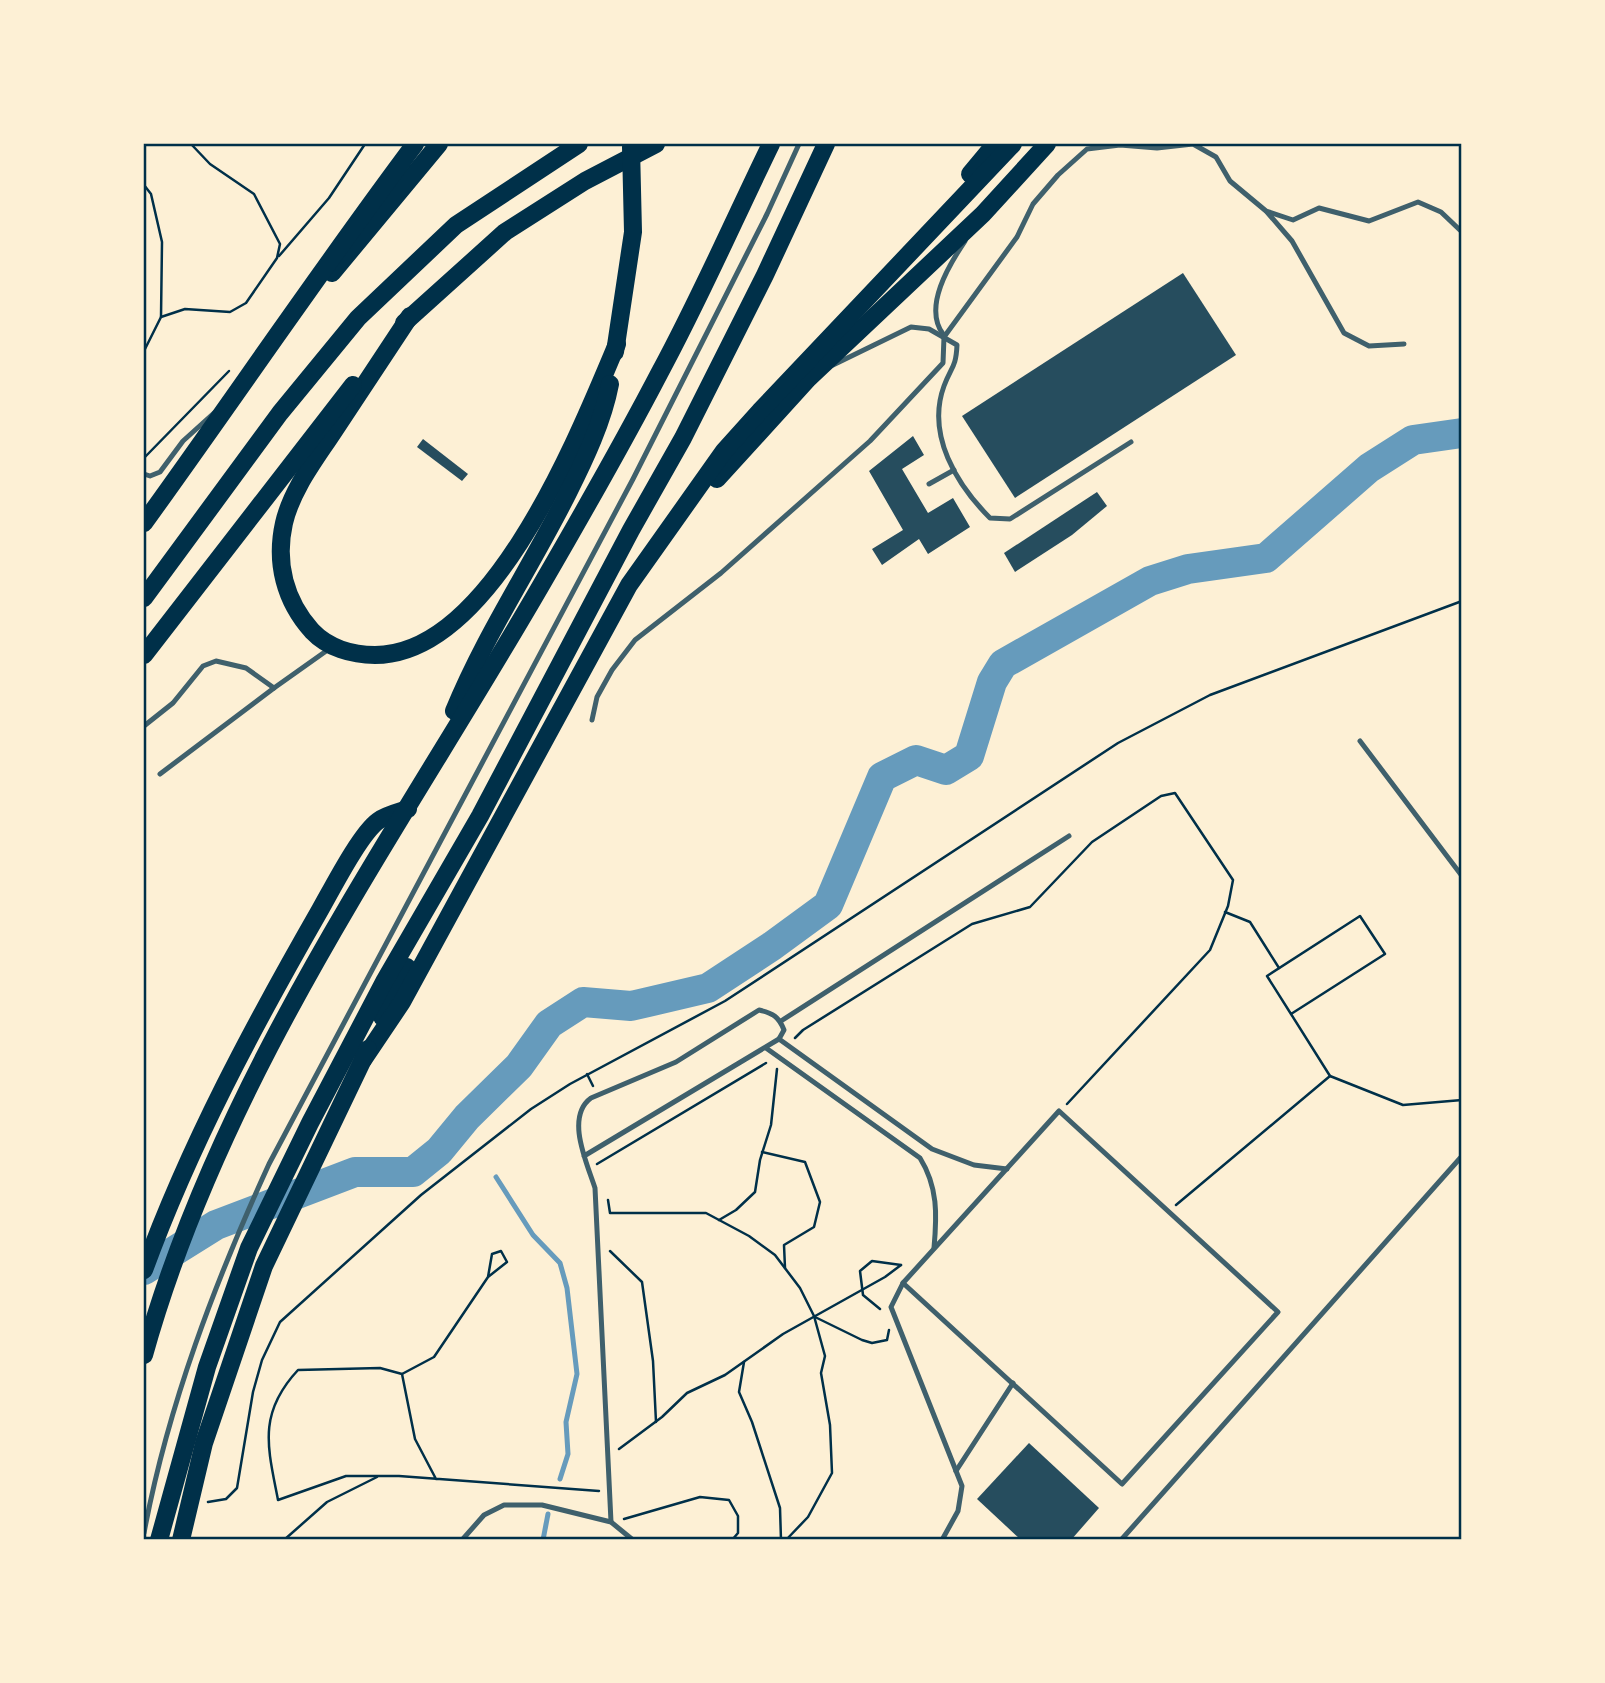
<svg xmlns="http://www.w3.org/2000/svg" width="1605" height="1683" viewBox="0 0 1605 1683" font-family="Lato,sans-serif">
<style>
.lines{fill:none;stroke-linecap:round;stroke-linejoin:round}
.stream{stroke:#669bbc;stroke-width:5}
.river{stroke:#669bbc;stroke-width:30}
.building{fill:#264d5e}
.path{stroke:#003049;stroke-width:2.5}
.service{stroke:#3f606c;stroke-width:5}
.motorway{stroke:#003049;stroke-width:18}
.neatline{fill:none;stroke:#003049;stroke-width:2.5}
</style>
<rect width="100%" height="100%" fill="#fdf0d5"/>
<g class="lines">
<!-- stream -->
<g class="stream">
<polyline points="464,1121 468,1134"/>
<polyline points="496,1177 533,1235 560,1263 567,1288 577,1374 566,1422 568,1454 560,1479"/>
<polyline points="543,1540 548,1514"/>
</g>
<!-- river -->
<polyline class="river" points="144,1270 216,1225 355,1172 413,1172 439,1151 467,1117 519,1066 549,1024 583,1002 631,1006 708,988 772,946 828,905 882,777 916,760 946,770 969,756 992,682 1003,664 1150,581 1188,569 1266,558 1369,468 1413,440 1462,433"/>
</g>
<!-- building -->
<g class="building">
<polygon points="1183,273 1236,355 1015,498 962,416"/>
<polygon points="913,436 924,455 902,469 928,513 953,498 970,527 928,554 919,539 882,565 872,549 903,530 869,471"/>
<polygon points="423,439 468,474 462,481 417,447"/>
<polygon points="1097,492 1107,506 1072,535 1015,572 1004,553"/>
<polygon points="1029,1443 1099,1508 1071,1540 1021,1540 977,1499"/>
</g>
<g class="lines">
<!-- path -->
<g class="path">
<polyline points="144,185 151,194 162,242 161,317"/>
<polyline points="279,256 329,198 365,144"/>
<polyline points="144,351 161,317 185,309 230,312 246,303 277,258 280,244 254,194 210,164 191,144"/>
<polyline points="144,458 229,371"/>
<polyline points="1225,912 1250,922 1279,968"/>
<polyline points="1291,1014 1267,976 1360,916 1385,954 1291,1014 1330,1076"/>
<polyline points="795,1038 803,1030 972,924 1030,907 1092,842 1161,796 1175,793 1233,880 1228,906 1210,950 1067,1104"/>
<polyline points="587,1074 593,1086"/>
<polyline points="762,1152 805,1162 820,1202 814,1227 784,1245 785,1268"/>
<polyline points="597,1164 766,1063"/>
<polyline points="608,1200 610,1213 706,1213 749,1236 775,1255 800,1288 814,1316 825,1356 821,1373 830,1425 832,1473 808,1517 786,1540"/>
<polyline points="1176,1205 1330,1076 1403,1105 1462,1100"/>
<polyline points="719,1220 736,1210 755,1192 760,1160 771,1125 777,1069"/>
<polyline points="610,1251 642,1282 653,1361 656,1422"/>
<polyline points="880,1309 863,1295 860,1271 872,1261 901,1265"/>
<polyline points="815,1317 862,1340 872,1343 887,1340 889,1330"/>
<polyline points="744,1362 739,1392 752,1422 780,1508 781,1540"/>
<polyline points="402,1374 434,1357 488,1277 507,1262 501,1251 492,1254 488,1277"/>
<polyline points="619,1449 662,1417 687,1393 725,1375 783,1334 885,1277 901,1265"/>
<path d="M436 1479 415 1439 402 1374 380 1368 298 1370C257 1414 268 1448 278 1500L346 1476H399L599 1491"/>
<polyline points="208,1502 226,1499 237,1488 253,1392 262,1360 280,1322 421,1195 531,1109 570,1084 725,1001 1118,743 1210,695 1462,601"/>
<polyline points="624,1519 700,1497 729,1500 738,1516 738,1533 732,1540"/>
<polyline points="284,1540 327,1502 377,1477"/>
</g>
<!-- service -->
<g class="service">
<polyline points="1267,212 1292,241 1344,333 1369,346 1404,344"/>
<path d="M943 334C923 307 949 265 965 241"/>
<path d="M833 365 911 327 929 329 957 345C956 368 951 367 944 386 926 435 957 485 990 518L1010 519 1131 442"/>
<polyline points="144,474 150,476 160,472 183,441 214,413"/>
<polyline points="929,484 954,470"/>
<polyline points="592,720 597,697 612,670 635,640 721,573 870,441 943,363 944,337 1017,237 1033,204 1058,175 1087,149 1120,145 1157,148 1193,144 1216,157 1230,181 1266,211 1293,220 1319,208 1369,221 1418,202 1441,212 1462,232"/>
<polyline points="144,726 173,703 203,666 216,661 246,668 274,688 329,649"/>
<polyline points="1360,741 1462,876"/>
<polyline points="160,774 274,688"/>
<polyline points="781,1021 1069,836"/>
<polyline points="779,1039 932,1149 974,1165 1007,1169"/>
<path d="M766 1048 920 1158C938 1187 937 1215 934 1248"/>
<polygon points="1059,1111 1278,1312 1122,1484 903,1283"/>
<path d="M584 1156 779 1039 784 1030C779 1017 773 1013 759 1010L676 1062 591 1098C565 1117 587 1163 595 1188L611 1522"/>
<polyline points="903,1283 891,1307 962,1486 958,1511 942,1540"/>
<polyline points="956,1471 1013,1383"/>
<path d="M144 1533C168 1405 215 1282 269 1164L633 479 767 214 799 144"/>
<polyline points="462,1540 484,1515 504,1505 542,1505 611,1522 633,1540"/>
<polyline points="1121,1540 1462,1156"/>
</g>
<!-- motorway -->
<g class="motorway">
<polyline points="970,174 995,144"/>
<polyline points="332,273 439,144"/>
<path d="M410 316C385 354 359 393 334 431 315 460 292 489 284 523 275 563 285 601 312 631 328 648 352 655 375 655 492 655 579 434 617 344"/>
<polyline points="404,323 505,232 585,181 656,144"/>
<polyline points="615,352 633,232 631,147"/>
<polyline points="717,479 808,379 983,214 1047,144"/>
<path d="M144 523C235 397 322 268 415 144"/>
<polyline points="144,598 280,413 358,318 456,225 579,144"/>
<polyline points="144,655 353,385"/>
<path d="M454 711C485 635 531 567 568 493 585 459 603 421 610 384"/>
<polyline points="382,1017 407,967"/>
<polyline points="363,1060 402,1002 629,585 724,451 760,411 1013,144"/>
<path d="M144 1270C190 1144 253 1027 320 910 332 889 360 834 378 821 386 815 399 812 408 809"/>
<path d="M144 1355C223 1072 398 833 543 582 583 513 623 443 660 372 700 298 734 220 771 144"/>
<polyline points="159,1540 207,1367 249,1248 310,1123 385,980 480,816 631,530 683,438 765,275 826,144"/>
<polyline points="181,1540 204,1443 264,1266 368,1049"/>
</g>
</g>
<!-- border -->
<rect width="1605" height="1683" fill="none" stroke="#fdf0d5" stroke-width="290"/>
<rect x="145" y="145" width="1315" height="1393" class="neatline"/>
</svg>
